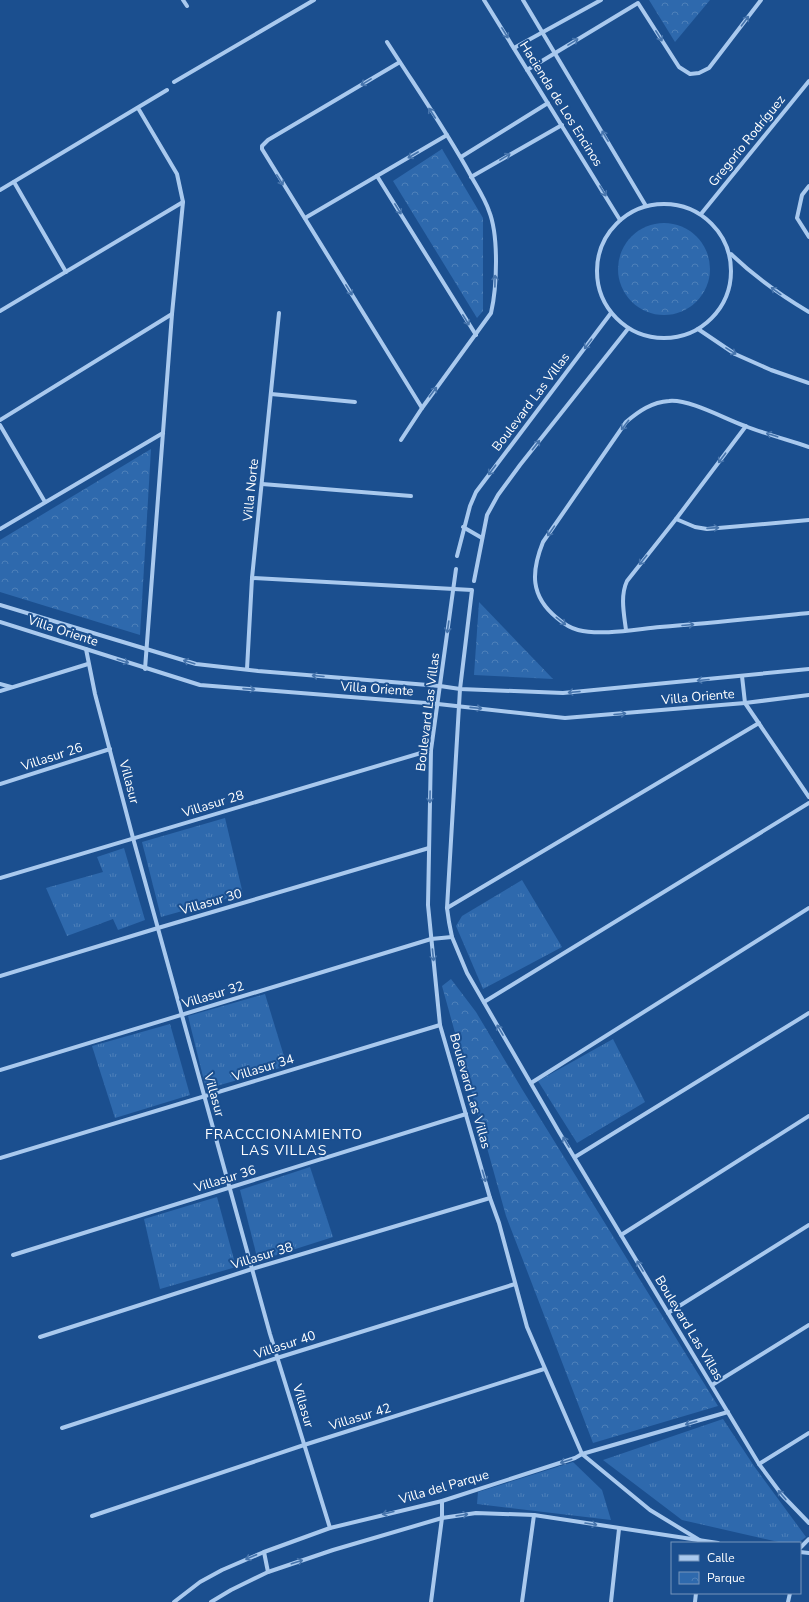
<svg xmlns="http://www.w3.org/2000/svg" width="809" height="1602" viewBox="0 0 809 1602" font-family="'Nunito Sans',sans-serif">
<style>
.grass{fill:url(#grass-tufts)}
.park{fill:url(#park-crowns)}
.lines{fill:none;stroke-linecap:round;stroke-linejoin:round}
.street{stroke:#a9c9ee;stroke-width:4}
.oneway{stroke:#4674ac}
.labels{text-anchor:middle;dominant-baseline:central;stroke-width:4;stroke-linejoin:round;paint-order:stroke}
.street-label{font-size:13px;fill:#fff;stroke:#1b4f8f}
.neighbourhood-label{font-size:14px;letter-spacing:1px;fill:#fff;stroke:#1b4f8f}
</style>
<defs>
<pattern id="grass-tufts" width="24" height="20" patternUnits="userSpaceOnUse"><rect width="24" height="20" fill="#2e69ad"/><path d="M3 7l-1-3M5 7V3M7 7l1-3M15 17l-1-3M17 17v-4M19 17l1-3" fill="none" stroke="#4d80b9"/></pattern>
<pattern id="park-crowns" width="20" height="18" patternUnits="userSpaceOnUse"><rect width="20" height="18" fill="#2e69ad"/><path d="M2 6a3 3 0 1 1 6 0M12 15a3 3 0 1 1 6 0" fill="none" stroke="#4d80b9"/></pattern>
</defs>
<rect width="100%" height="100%" fill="#1b4f8f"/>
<!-- grass -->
<g class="grass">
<polygon points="225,818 243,894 161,917 142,842"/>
<polygon points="124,848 145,920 118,930 113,919 67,936 46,888 103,872 97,857"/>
<polygon points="522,880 562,947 483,989 456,926 462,916"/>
<polygon points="265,994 287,1066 206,1089 188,1016"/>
<polygon points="170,1024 190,1095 115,1118 92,1046"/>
<polygon points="613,1039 645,1102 577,1143 538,1081"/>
<polygon points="310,1167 333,1237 258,1261 240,1190"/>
<polygon points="217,1197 236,1267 160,1289 144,1219"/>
<polygon points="723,1419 754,1466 806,1537 798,1543 783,1543 682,1520 603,1460"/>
<polygon points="573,1462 602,1490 611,1520 477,1504 478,1492"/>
</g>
<!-- park -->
<g class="park">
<polygon points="649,0 710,0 675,42"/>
<polygon points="442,149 483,218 483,311 477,318 393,181"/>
<circle cx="664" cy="269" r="46"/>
<polygon points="151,449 140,635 0,592 0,540"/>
<polygon points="479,602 553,679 474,675"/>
<polygon points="451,979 476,1012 522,1089 718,1406 593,1443 506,1216 442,986"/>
</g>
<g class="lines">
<!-- street -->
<g class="street">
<polyline points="183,0 187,6"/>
<polyline points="484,0 620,220"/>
<polyline points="523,0 646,206"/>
<path d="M387 42C415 86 446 130 471 176 477 187 485 199 489 211 499 236 497 287 491 313L422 408 262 149V146L268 140 400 62"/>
<polyline points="514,48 601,0"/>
<polyline points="527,70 638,3 679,67 690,74 699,73 709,68 761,0"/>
<polyline points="174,82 314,0"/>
<polyline points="138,108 177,174 183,202 172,314 145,669"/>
<polyline points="461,157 548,103"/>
<polyline points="377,176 476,335"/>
<polyline points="471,177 562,125"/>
<polyline points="14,182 66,272"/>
<polyline points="809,186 802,195 797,218 809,237"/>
<polyline points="0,190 167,90"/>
<circle cx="664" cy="271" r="67"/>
<polyline points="701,214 809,81"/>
<polyline points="305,218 447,135"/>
<path d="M731 254C755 277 780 295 809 312"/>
<polyline points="0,311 183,202"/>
<polyline points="698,329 735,354 771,370 809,383"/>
<polyline points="271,394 355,402"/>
<polyline points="0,420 172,314"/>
<polyline points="0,425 45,502"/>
<polyline points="401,440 422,408"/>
<path d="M809 447C788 440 766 434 745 426 725 419 690 399 669 401 652 402 639 411 626 422L543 542C531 572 530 596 557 618 564 624 570 628 578 630 601 636 637 629 660 627 710 623 759 618 809 613"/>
<polyline points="262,484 411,496"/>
<polyline points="676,519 695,527 707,529 809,520"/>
<polyline points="463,527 482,538"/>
<polyline points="0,529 163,433"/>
<polyline points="457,556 470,506 476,492 611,313"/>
<polyline points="456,569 431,750 428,905 440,1025 490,1198 499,1223 527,1327 582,1454 650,1510 701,1541 701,1543"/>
<polyline points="252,578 472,590 460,689 447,908 449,922 452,937 467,973 559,1132 759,1464 782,1495 809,1523"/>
<polyline points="474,581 487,515 498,495 520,465 627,330"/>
<polyline points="0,605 196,664 258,671 440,686 460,689 563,693 809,669"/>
<polyline points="0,622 200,685 438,704 565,718 745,703 809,695"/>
<path d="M626 630C624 614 620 596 627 581L676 519 746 426"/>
<polyline points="86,649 95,694 133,838 270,1334 330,1528"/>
<polyline points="247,669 252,578 279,313"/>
<polyline points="742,676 745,703 809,797"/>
<polyline points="0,684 11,687"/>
<polyline points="0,691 88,664"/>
<polyline points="0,784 110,749"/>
<polyline points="0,878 431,750"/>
<polyline points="447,908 759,723"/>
<polyline points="0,976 158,928 429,848"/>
<polyline points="484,1002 809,803"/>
<polyline points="0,1070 431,939 452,937"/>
<polyline points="531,1083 809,908"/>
<polyline points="575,1157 809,1013"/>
<polyline points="0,1158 440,1025"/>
<polyline points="621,1235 809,1116"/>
<polyline points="13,1255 466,1114"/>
<polyline points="668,1313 809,1225"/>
<polyline points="40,1337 252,1269 490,1198"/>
<polyline points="712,1385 809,1325"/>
<polyline points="62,1428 277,1358 515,1284"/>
<polyline points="759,1464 809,1433"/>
<polyline points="92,1516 304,1445 544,1369"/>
<polyline points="800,1548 809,1539"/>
<polyline points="264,1552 268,1572"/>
<polyline points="800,1552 809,1553"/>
<polyline points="174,1602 200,1582 222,1570 264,1552 330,1528 442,1501 575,1458 582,1454 728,1412"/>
<polyline points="211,1602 231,1590 268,1572 333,1550 442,1518 476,1513 534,1515 718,1543"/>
<polyline points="431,1602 442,1518 442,1501"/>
<polyline points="522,1602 534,1515"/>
<polyline points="611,1602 619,1529"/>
<polyline points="695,1602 696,1593"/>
<polyline points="788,1602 790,1593"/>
</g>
</g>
<!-- one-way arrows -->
<defs><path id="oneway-shaft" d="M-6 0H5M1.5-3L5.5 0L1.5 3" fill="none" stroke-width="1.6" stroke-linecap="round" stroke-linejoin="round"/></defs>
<g class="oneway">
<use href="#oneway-shaft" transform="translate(745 21) rotate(-53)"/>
<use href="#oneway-shaft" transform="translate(505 33) rotate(58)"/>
<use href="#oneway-shaft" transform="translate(659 36) rotate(58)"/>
<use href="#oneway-shaft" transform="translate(573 42) rotate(-32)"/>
<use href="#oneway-shaft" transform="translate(366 82) rotate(149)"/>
<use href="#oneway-shaft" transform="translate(432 113) rotate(-123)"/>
<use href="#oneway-shaft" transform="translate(605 136) rotate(-121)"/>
<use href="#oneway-shaft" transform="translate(413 155) rotate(150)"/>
<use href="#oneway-shaft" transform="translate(505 157) rotate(-31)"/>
<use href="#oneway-shaft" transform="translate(280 180) rotate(58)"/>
<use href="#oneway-shaft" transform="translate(603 191) rotate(59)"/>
<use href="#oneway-shaft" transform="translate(398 209) rotate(58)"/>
<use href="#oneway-shaft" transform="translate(495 281) rotate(-89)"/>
<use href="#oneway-shaft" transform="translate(349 290) rotate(58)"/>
<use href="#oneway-shaft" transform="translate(776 291) rotate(-144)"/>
<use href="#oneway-shaft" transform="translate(466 320) rotate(58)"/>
<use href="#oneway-shaft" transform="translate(588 344) rotate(127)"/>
<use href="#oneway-shaft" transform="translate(731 351) rotate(32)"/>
<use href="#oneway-shaft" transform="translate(433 392) rotate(-53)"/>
<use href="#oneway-shaft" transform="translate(625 425) rotate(128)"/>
<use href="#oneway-shaft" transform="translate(772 435) rotate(-162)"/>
<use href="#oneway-shaft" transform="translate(536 445) rotate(-52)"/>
<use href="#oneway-shaft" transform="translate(722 458) rotate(127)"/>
<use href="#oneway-shaft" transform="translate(492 470) rotate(127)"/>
<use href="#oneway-shaft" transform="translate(713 528) rotate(-4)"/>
<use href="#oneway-shaft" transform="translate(551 531) rotate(125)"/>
<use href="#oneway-shaft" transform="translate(643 560) rotate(129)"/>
<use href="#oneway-shaft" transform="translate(561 621) rotate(38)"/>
<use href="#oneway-shaft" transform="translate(688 625) rotate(-5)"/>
<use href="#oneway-shaft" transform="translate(448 627) rotate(98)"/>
<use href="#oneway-shaft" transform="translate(123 661) rotate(18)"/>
<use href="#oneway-shaft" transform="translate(189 662) rotate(-163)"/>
<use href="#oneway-shaft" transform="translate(318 676) rotate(-175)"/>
<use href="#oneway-shaft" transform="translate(703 680) rotate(175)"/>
<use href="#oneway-shaft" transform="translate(249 689) rotate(4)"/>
<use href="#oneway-shaft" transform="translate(574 692) rotate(175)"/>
<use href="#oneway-shaft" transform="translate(476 708) rotate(6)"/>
<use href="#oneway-shaft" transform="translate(620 714) rotate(-5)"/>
<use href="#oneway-shaft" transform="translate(430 797) rotate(91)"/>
<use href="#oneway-shaft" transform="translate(433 955) rotate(84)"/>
<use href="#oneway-shaft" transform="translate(500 1030) rotate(-120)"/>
<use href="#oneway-shaft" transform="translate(566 1142) rotate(-121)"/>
<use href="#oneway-shaft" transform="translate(484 1176) rotate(74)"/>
<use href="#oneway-shaft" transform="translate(640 1266) rotate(-121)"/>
<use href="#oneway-shaft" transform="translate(691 1423) rotate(164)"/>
<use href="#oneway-shaft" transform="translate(566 1461) rotate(162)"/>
<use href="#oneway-shaft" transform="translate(782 1495) rotate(-130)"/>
<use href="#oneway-shaft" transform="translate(388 1513) rotate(166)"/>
<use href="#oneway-shaft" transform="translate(462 1515) rotate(-9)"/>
<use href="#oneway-shaft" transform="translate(591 1524) rotate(9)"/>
<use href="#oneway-shaft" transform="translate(251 1557) rotate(157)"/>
<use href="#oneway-shaft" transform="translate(297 1562) rotate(-18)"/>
</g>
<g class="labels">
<!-- street labels -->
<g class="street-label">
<text transform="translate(561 104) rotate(58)">Hacienda de Los Encinos</text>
<text transform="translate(747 141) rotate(-51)">Gregorio Rodríguez</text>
<text transform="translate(531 402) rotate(-53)">Boulevard Las Villas</text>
<text transform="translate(251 490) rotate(-84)">Villa Norte</text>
<text transform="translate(63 631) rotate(18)">Villa Oriente</text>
<text transform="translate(377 689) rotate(4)">Villa Oriente</text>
<text transform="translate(698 697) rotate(-5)">Villa Oriente</text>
<text transform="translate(428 712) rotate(-83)">Boulevard Las Villas</text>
<text transform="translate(52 757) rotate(-18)">Villasur 26</text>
<text transform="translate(129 782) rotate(75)">Villasur</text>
<text transform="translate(213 804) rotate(-17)">Villasur 28</text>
<text transform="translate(211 902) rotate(-16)">Villasur 30</text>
<text transform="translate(213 995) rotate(-17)">Villasur 32</text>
<text transform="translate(263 1068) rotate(-17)">Villasur 34</text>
<text transform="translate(470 1091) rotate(74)">Boulevard Las Villas</text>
<text transform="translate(214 1095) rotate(74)">Villasur</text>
<text transform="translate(225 1179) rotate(-17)">Villasur 36</text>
<text transform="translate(262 1256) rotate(-17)">Villasur 38</text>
<text transform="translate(689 1328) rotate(59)">Boulevard Las Villas</text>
<text transform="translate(285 1345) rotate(-18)">Villasur 40</text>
<text transform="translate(303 1406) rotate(73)">Villasur</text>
<text transform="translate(360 1417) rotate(-17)">Villasur 42</text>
<text transform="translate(444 1487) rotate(-16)">Villa del Parque</text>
</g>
<!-- neighbourhood labels -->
<g class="neighbourhood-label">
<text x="284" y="1134">FRACCCIONAMIENTO<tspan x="284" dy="16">LAS VILLAS</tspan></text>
</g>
</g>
<!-- legend -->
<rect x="671" y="1542" width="130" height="52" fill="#1b4f8f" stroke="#7695bc"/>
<rect x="679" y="1555" width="20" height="6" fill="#a9c9ee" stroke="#7695bc"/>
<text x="707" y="1562" font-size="12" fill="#ffffff">Calle</text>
<rect x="679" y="1572" width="20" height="12" fill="url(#park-crowns)" stroke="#7695bc"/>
<text x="707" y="1582" font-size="12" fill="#ffffff">Parque</text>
</svg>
